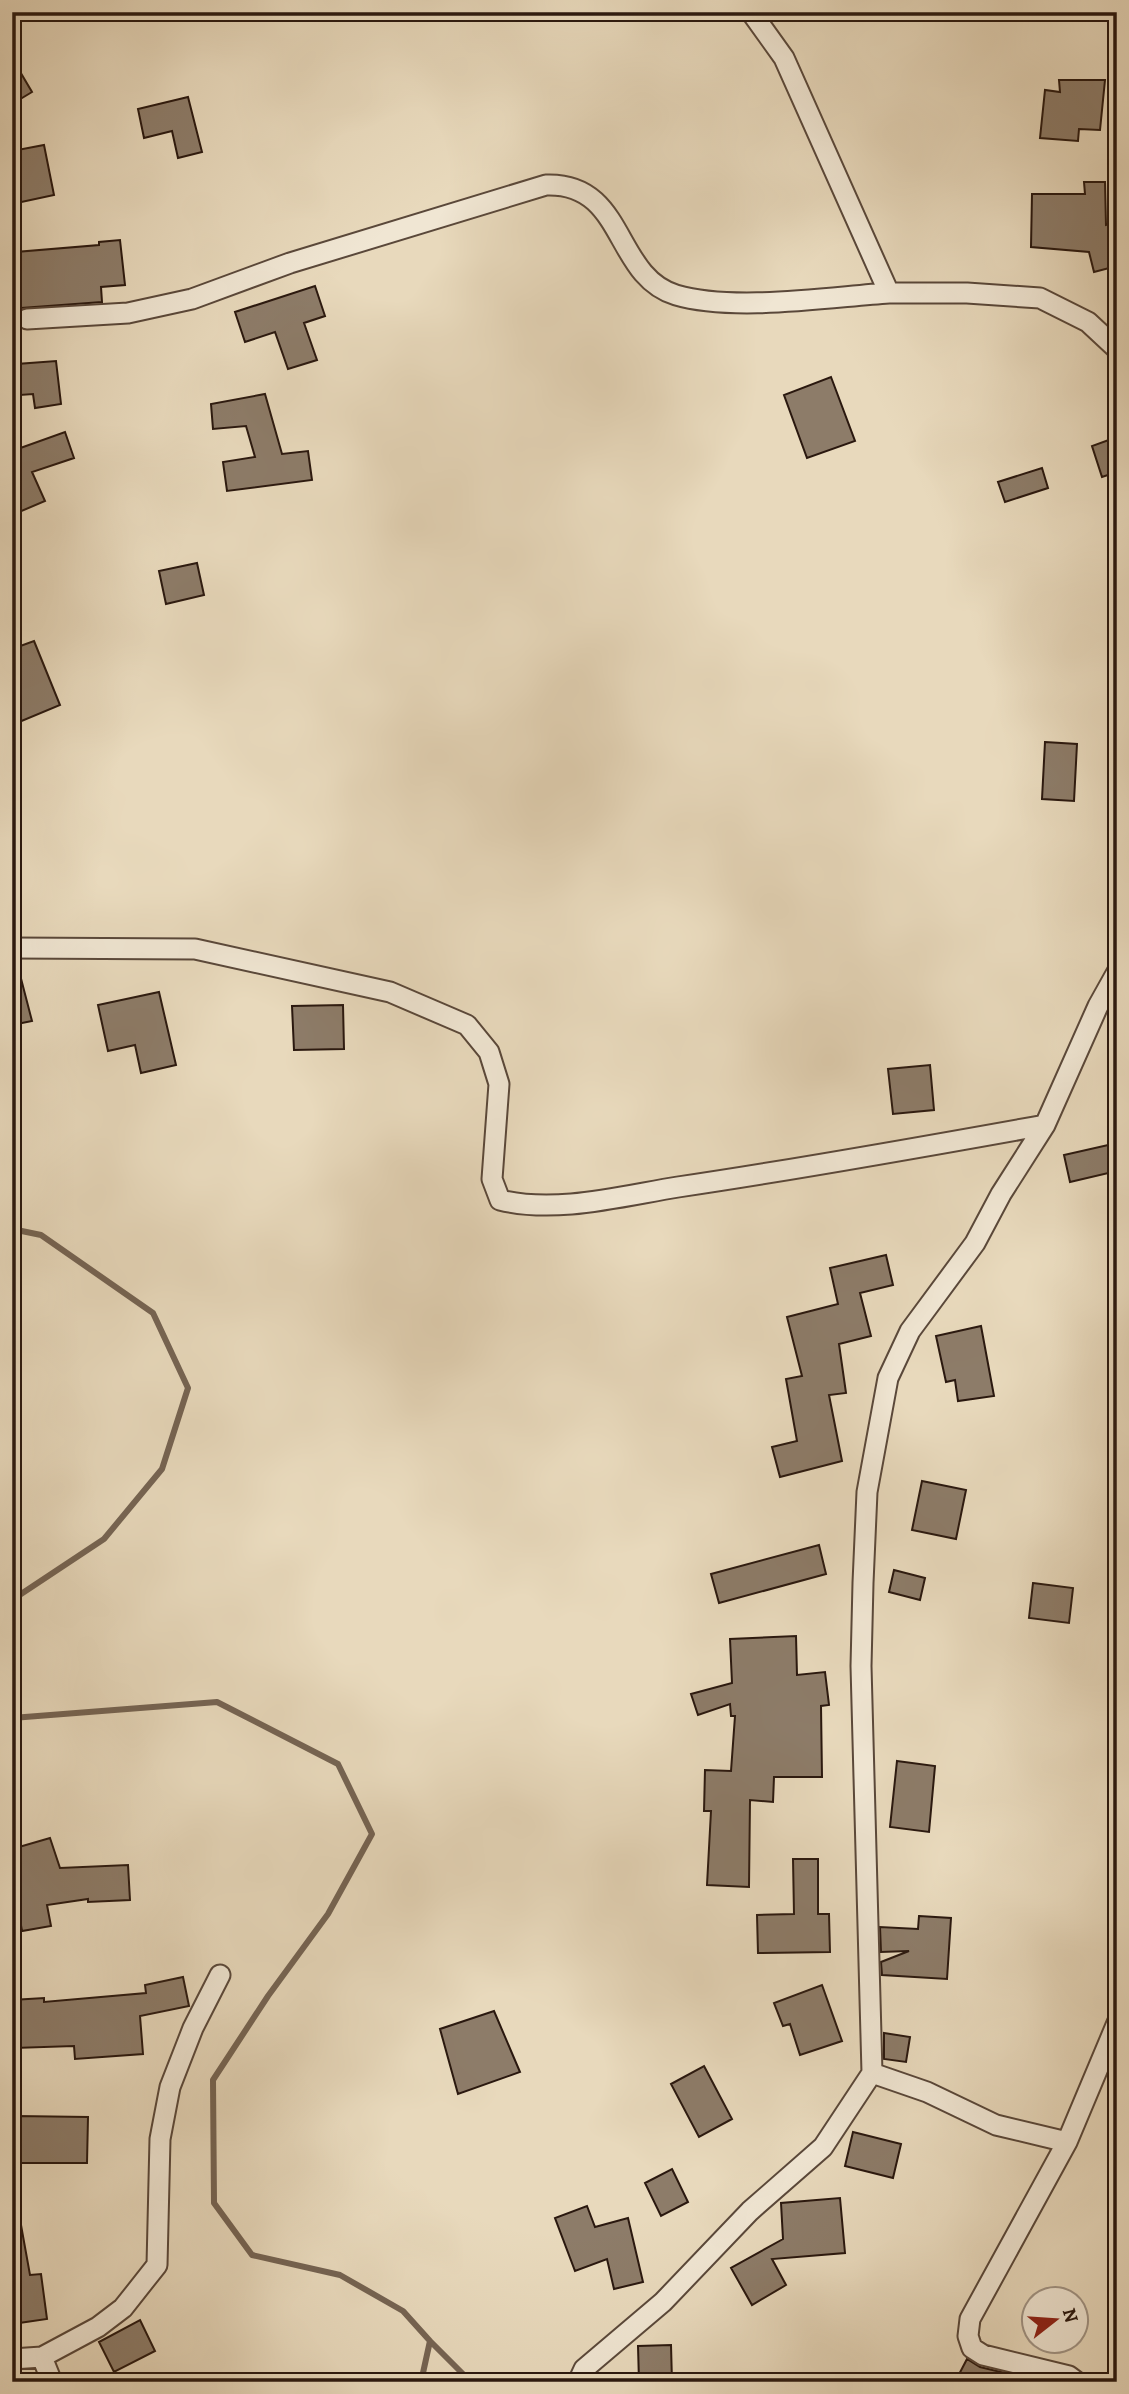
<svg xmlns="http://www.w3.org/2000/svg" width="1129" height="2394" viewBox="0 0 1129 2394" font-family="Alegreya,serif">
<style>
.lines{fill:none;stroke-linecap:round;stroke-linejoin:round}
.stream{stroke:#756453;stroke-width:6}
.building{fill:#8d7c69;stroke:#2a180f;stroke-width:2}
.minor-casing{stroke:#5a483a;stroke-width:23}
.minor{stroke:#f0e6d3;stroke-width:19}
</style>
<rect width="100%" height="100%" fill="#e8d9bc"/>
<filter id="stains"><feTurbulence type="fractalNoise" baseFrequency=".00286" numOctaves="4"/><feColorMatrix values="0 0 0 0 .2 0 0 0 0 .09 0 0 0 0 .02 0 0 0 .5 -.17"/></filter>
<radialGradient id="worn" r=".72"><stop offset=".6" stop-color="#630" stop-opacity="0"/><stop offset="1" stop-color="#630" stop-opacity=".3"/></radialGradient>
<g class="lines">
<path class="stream" d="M 12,1229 L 41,1235 L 153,1313 L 188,1388 L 162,1469 L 104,1539 L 12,1600
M 12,1718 L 217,1702 L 338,1764 L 372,1834 L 328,1914 L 268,1996 L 213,2080 L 214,2203 L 252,2255 L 340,2275 L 403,2311 L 430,2341 L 421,2382
M 430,2341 L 471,2382"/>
</g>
<path class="building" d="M 12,58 L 32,92 L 12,104 Z
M 1059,80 L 1105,80 L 1100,130 L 1079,129 L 1078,141 L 1040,138 L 1045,90 L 1060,92 Z
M 188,97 L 202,152 L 178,158 L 172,131 L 144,138 L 138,109 Z
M 44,145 L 54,195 L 12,204 L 12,151 Z
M 1084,182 L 1105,182 L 1106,225 L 1117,222 L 1117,266 L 1094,272 L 1089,252 L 1031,247 L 1032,194 L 1085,194 Z
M 120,240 L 125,285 L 101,287 L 102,302 L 21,308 L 16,252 L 99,245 L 99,242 Z
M 315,286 L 325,316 L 304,323 L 317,360 L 288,369 L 275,332 L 245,342 L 235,312 Z
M 56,361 L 61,404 L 35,408 L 33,394 L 20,395 L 17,364 Z
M 831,377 L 855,441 L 807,458 L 784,395 Z
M 265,394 L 282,454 L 308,451 L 312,480 L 227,491 L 223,462 L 255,457 L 246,426 L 213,429 L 211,404 Z
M 65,432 L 74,458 L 32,472 L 45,501 L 12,515 L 12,451 Z
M 1117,437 L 1117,472 L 1102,477 L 1092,446 Z
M 1042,468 L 1048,488 L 1005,502 L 998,482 Z
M 197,563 L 204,595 L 166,604 L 159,571 Z
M 34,641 L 60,705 L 12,725 L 12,649 Z
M 1045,742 L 1077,744 L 1074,801 L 1042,799 Z
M 12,967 L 18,967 L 32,1021 L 12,1025 Z
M 159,992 L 176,1065 L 141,1073 L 135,1045 L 108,1051 L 98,1005 Z
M 343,1005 L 344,1049 L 294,1050 L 292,1006 Z
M 930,1065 L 934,1110 L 893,1114 L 888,1069 Z
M 1117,1143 L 1117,1171 L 1070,1182 L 1064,1155 Z
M 886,1255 L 893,1285 L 860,1293 L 871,1336 L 839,1344 L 846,1393 L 829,1395 L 842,1461 L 780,1477 L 772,1447 L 797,1441 L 786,1379 L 802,1376 L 787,1317 L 838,1304 L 830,1268 Z
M 981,1326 L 994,1396 L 958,1401 L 955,1380 L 946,1382 L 936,1336 Z
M 922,1481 L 966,1490 L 956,1539 L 912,1530 Z
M 819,1545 L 826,1574 L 719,1603 L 711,1574 Z
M 894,1570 L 925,1578 L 920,1600 L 889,1592 Z
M 1033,1583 L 1073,1588 L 1069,1623 L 1029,1618 Z
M 796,1636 L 797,1675 L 825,1672 L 829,1705 L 821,1706 L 822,1777 L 774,1777 L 773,1802 L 750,1800 L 749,1887 L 707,1885 L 711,1811 L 704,1811 L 705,1770 L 731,1771 L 735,1716 L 731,1716 L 730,1704 L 698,1715 L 691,1694 L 732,1683 L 730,1639 Z
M 897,1761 L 935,1766 L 929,1832 L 890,1827 Z
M 50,1838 L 60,1868 L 128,1865 L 130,1900 L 88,1902 L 88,1899 L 47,1905 L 51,1926 L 22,1931 L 12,1876 L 12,1849 Z
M 793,1859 L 818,1859 L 818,1914 L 829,1914 L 830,1952 L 758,1953 L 757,1915 L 794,1914 Z
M 919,1916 L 951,1918 L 947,1979 L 882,1975 L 881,1962 L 909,1951 L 881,1952 L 880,1927 L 918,1929 Z
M 183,1977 L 189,2006 L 140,2016 L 143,2054 L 75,2059 L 74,2046 L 14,2048 L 12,2000 L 44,1998 L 44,2002 L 146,1993 L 145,1985 Z
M 822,1985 L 842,2041 L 800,2055 L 790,2024 L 783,2026 L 774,2003 Z
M 494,2011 L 520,2072 L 458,2094 L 440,2029 Z
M 884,2033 L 910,2037 L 906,2062 L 884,2059 Z
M 704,2066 L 732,2119 L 699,2137 L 671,2084 Z
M 16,2116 L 88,2117 L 87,2163 L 16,2163 Z
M 853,2132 L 901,2144 L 893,2178 L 845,2166 Z
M 672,2169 L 688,2202 L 661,2216 L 645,2183 Z
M 840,2198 L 845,2253 L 772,2259 L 786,2285 L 752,2305 L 731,2268 L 783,2239 L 781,2203 Z
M 587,2206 L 595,2227 L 628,2218 L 643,2282 L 614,2289 L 607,2259 L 575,2271 L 555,2218 Z
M 12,2225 L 21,2225 L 30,2275 L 41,2274 L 47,2319 L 12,2324 Z
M 140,2320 L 155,2351 L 114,2372 L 99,2342 Z
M 671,2345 L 672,2382 L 639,2382 L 638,2346 Z
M 967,2359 L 980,2367 L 1005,2373 L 1021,2382 L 955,2382 Z"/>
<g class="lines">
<defs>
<path id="minor" d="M 751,12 L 784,58 L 889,293 L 967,293 L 1040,298 L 1088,322 L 1117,349
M 27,319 L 128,313 L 192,299 L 290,263 L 546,185 C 626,182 613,276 676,295 C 734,312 829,297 889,293
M 12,948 L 195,949 L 390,992 L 467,1025 L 489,1052 L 499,1084 L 492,1179 L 500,1200 C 556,1214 622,1196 678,1187 C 801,1169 923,1147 1045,1125
M 872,2073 L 927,2092 L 996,2125 L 1067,2142 L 970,2319 L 968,2336 L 972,2348 L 983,2355 L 1069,2376 L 1077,2382
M 1067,2142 L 1117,2023
M 42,2357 L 98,2327 L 123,2308 L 157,2265 L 160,2139 L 170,2087 L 193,2028 L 220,1975
M 12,2359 L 42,2357 L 52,2382
M 578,2382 L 584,2369 L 663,2302 L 750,2211 L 823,2147 L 872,2073 L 861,1666 L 863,1583 L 867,1492 L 888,1378 L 910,1331 L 975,1243 L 1001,1194 L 1045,1125 L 1098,1006 L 1117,972"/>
</defs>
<use href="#minor" class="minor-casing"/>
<use href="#minor" class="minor"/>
</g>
<rect width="1129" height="2394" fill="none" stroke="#e8d9bc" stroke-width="42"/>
<rect x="14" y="14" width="1101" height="2366" fill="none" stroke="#2a180f" stroke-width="3.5"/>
<rect x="21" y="21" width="1087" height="2352" fill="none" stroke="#2a180f" stroke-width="2"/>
<g transform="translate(1055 2320) rotate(73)"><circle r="33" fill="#f0e6d3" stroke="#a19485" stroke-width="2"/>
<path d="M0-5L12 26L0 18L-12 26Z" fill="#8f2418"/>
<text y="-10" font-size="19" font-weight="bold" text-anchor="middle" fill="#2a180f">N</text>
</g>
<rect width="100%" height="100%" filter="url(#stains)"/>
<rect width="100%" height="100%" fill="url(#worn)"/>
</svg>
